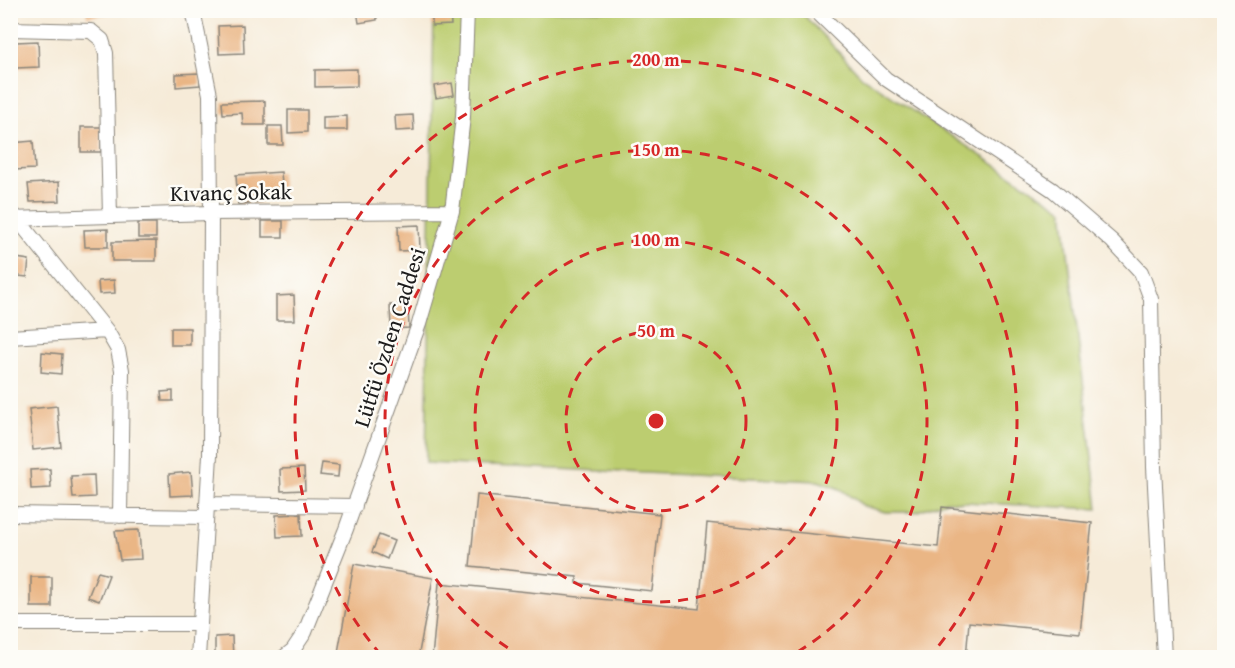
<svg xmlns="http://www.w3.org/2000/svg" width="1235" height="668" viewBox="0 0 1235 668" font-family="'Gentium Book Plus',serif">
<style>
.green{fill:#bccd70;stroke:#6c7446;stroke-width:1.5}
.building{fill:#eab685}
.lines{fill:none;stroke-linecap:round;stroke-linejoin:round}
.street-casing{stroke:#89847a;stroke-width:16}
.street{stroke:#fff;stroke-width:14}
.ring{fill:none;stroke:#d62828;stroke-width:3;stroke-dasharray:10 8}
.labels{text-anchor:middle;stroke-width:5;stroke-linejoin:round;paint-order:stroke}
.street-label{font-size:22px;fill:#1c1c1c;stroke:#fdfcf7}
.centre{fill:#d62828;stroke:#fdfcf7;stroke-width:3}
.ring-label{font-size:18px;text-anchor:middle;font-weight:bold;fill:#d62828;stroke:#fdfcf7;stroke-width:5;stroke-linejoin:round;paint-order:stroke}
</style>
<rect width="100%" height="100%" fill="#fdfcf7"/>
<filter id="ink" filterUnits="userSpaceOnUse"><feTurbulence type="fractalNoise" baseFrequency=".0167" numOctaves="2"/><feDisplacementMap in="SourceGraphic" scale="12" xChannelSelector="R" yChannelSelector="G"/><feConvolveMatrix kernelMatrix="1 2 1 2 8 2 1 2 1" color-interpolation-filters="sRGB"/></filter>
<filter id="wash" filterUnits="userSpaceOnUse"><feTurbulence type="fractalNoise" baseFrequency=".008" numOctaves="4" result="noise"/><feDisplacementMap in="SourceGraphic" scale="24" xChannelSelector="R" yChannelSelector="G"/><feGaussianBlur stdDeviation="1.35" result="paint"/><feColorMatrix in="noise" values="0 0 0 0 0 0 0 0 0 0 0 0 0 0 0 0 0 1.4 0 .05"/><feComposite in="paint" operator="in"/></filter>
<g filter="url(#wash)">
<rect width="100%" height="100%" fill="#f6ebd8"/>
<path class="green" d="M 434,11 L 800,11 L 861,76 L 1063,210 L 1098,509 L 946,501 L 915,512 L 885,512 L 864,506 L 840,489 L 818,481 L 426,463 Z"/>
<g id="blocks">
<path class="building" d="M 86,10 L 107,10 L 108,14 L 87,17 Z
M 357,10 L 376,10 L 377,20 L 359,23 Z
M 432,10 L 450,10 L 451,25 L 432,26 Z
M 243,25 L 244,53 L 219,54 L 218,26 Z
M 38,41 L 39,67 L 16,68 L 16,42 Z
M 357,69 L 357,86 L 315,87 L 315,70 Z
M 200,73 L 200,85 L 176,87 L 176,74 Z
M 452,83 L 454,95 L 436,98 L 434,86 Z
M 265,101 L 265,125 L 243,125 L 242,113 L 223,114 L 222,102 Z
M 288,110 L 307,110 L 307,132 L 288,133 Z
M 413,115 L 414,130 L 396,131 L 395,116 Z
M 347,116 L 347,130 L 323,130 L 323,117 Z
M 268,126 L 282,126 L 283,145 L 268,145 Z
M 81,127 L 101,127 L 101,152 L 81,152 Z
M 33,141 L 35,169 L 13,170 L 11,143 Z
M 281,172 L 283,196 L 262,198 L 262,202 L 238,204 L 236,175 Z
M 59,182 L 60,201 L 30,202 L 28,184 Z
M 262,221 L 283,221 L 283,237 L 262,237 Z
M 138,223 L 156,223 L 156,238 L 138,238 Z
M 419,225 L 420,250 L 399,251 L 398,226 Z
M 108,229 L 108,247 L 85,247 L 84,230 Z
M 156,241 L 156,261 L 112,261 L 112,242 Z
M 10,257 L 29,260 L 27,277 L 10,275 Z
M 114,280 L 115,293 L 99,294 L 98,281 Z
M 294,295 L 295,320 L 276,320 L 276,296 Z
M 390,305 L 408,305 L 409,328 L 391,329 Z
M 171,328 L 190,328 L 190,345 L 171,345 Z
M 42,352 L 62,354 L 61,374 L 41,372 Z
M 173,391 L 173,401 L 162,401 L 161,392 Z
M 57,406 L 61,447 L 33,450 L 29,409 Z
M 322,463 L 339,465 L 338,477 L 320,475 Z
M 304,468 L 305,490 L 281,491 L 280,469 Z
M 50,469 L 51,488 L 31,489 L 30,470 Z
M 191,472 L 193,495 L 170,496 L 169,474 Z
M 94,475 L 95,497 L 73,498 L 71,476 Z
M 477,495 L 660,514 L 652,591 L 577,583 L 577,577 L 470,566 Z
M 942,507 L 1092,523 L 1080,633 L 969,622 L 966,658 L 432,658 L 439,583 L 699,609 L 707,523 L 938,547 Z
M 301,514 L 302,536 L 277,537 L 276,515 Z
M 139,530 L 141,559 L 120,560 L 115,531 Z
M 379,535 L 394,541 L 387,559 L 372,552 Z
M 354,564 L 433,578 L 418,658 L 337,658 Z
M 98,572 L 109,575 L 99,601 L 88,597 Z
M 31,577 L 52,577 L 52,607 L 31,607 Z
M 232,636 L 233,658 L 215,658 L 215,637 Z"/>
</g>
</g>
<g filter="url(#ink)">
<use href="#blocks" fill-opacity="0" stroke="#89847a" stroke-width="1.5"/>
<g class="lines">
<defs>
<path id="street" d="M 193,10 L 210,95 L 211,213 L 210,455 L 198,658
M 815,10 L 886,79 L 1053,190 L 1112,241 L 1141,272 L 1151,299 L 1154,467 L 1164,658
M 10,29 L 91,31 L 102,40 L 106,53 L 110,216
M 14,215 L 107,331 L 118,350 L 122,370 L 120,516
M 10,219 L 211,213 L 452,211
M 10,337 L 107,331
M 207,504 L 355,506
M 10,514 L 206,517
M 10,624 L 200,624
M 283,658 L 293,650 L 305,632 L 346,529 L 419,324 L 452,211 L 463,117 L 467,10"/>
</defs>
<use href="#street" class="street-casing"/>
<use href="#street" class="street"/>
</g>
</g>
<g class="ring">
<circle cx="656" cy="421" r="90"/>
<circle cx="656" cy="421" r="181"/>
<path d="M523 657A271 271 0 1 1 789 657"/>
<path d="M381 655A361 361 0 1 1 931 655"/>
</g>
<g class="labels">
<g class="street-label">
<text transform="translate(231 192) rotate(-1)" y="8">Kıvanç Sokak</text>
<text transform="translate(389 337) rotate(-72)" y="8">Lütfü Özden Caddesi</text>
</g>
</g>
<circle cx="656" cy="421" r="9" class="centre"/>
<g class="ring-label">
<text x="656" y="66">200 m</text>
<text x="656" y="156">150 m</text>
<text x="656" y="246">100 m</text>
<text x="656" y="337">50 m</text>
</g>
<rect width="1235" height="668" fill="none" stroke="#fdfcf7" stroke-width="36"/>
</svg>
